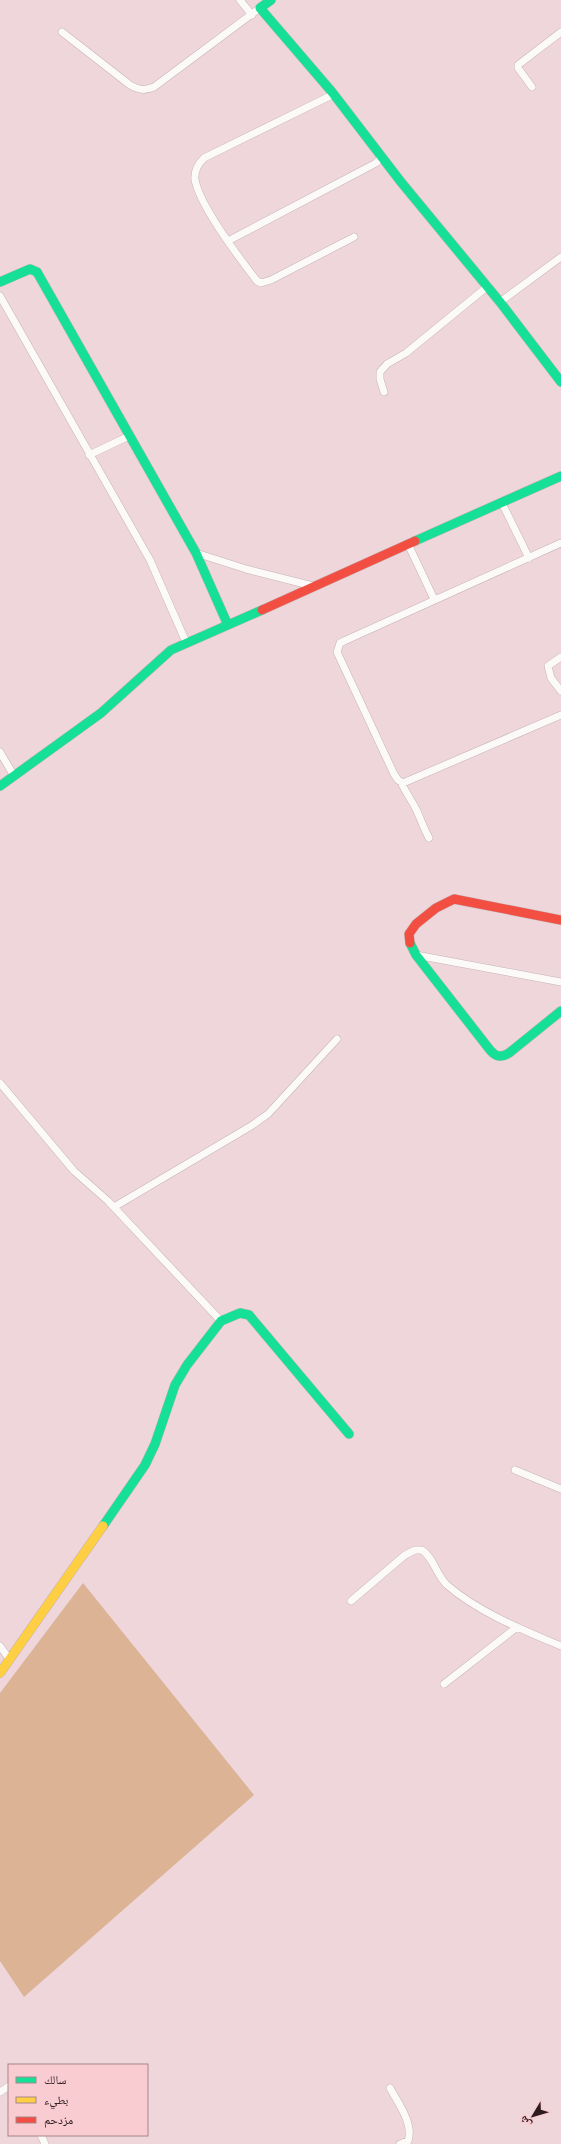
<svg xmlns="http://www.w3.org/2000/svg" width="561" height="2144" viewBox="0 0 561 2144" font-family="'Varela Round','Noto Naskh Arabic',sans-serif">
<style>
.forest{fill:#dcb495}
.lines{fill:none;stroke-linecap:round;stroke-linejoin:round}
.street-casing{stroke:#c6b3b6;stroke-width:8}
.fast-casing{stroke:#c6b3b6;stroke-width:10}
.slow-casing{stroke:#c6b3b6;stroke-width:10}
.jam-casing{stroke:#c6b3b6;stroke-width:10}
.street{stroke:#fcf9f9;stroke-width:7}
.fast{stroke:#16e098;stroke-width:9}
.slow{stroke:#ffcf43;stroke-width:9}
.jam{stroke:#f24e42;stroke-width:9}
</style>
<rect width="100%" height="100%" fill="#eed6da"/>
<path class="forest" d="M 83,1583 L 254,1795 L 24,1997 L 0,1961 L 0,1693 Z"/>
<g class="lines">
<defs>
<path id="street" d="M 240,0 L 252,15
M 62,32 L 130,85 C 139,90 145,91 154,87 L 260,8
M 532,87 L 518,68 L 518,65 L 561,32
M 334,94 L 204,158 C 198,164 194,172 195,180 C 200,206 240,259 257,281 L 261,283 L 271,280 L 354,237
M 228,241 L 376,163 L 382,157
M 0,296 L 150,560 L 186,642
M 500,302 L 561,257
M 384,392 L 380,379 L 380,372 L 387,364 L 406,353 L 488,286
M 89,455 L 129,436
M 502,503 L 529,558
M 561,543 L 344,641 L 340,643 L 337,652 L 394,774 L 398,780 L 403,783 L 561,715
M 408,544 L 434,599
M 196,553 L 246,569 L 313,586
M 561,657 L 548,666 L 551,678 L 561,691
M 0,752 L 14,776
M 401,782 C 406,793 412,801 417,811 C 421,820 424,829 429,838
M 416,955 L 561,982
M 0,1083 L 74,1171 L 108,1201 L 221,1321
M 114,1207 L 251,1126 L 268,1114 L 337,1039
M 515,1470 L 561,1489
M 351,1601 L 405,1555 L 415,1550 L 422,1550 C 434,1558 436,1575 447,1585 C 478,1612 523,1630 561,1646
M 0,1646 L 10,1660
M 444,1684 L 517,1627
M 390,2088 C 398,2103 414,2124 408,2141 L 400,2144
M 0,2092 L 9,2086
M 41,2135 L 45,2144"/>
<path id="fast" d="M 271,0 L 260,8 L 332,92 L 401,182 L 500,302 L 561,382
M 0,282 L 30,269 L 37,272 L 196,553 L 227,623
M 415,541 L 561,476
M 0,786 L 101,713 L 171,650 L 262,610
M 410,943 L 416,955 L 490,1050 C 496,1057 501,1058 509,1053 L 561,1011
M 103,1526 L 145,1465 L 155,1444 L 175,1385 L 187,1365 L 221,1321 L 240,1313 L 249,1315 L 349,1434"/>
<path id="slow" d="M 0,1673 L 103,1526"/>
<path id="jam" d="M 262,610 L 415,541
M 410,943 L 409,934 L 416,924 L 436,908 L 454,899 L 561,920"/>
</defs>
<use href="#street" class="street-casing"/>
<use href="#fast" class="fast-casing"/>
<use href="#slow" class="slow-casing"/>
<use href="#jam" class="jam-casing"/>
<use href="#street" class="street"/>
<use href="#fast" class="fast"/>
<use href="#slow" class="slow"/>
<use href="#jam" class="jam"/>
</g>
<rect x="8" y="2064" width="140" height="72" fill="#f9ccd2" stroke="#a7868a"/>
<rect x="16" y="2077" width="20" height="6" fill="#16e098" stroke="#a7868a"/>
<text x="44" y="2084" font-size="12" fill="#2d1c1f">سالك</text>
<rect x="16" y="2097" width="20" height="6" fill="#ffcf43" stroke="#a7868a"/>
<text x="44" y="2104" font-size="12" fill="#2d1c1f">بطيء</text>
<rect x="16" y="2117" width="20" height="6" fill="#f24e42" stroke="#a7868a"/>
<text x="44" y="2124" font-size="12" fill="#2d1c1f">مزدحم</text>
<g transform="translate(533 2116) rotate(232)" stroke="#f9ccd2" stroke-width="3" paint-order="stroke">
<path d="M0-3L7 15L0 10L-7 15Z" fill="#2d1c1f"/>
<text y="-6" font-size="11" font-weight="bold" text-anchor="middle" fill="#2d1c1f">ش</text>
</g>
</svg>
